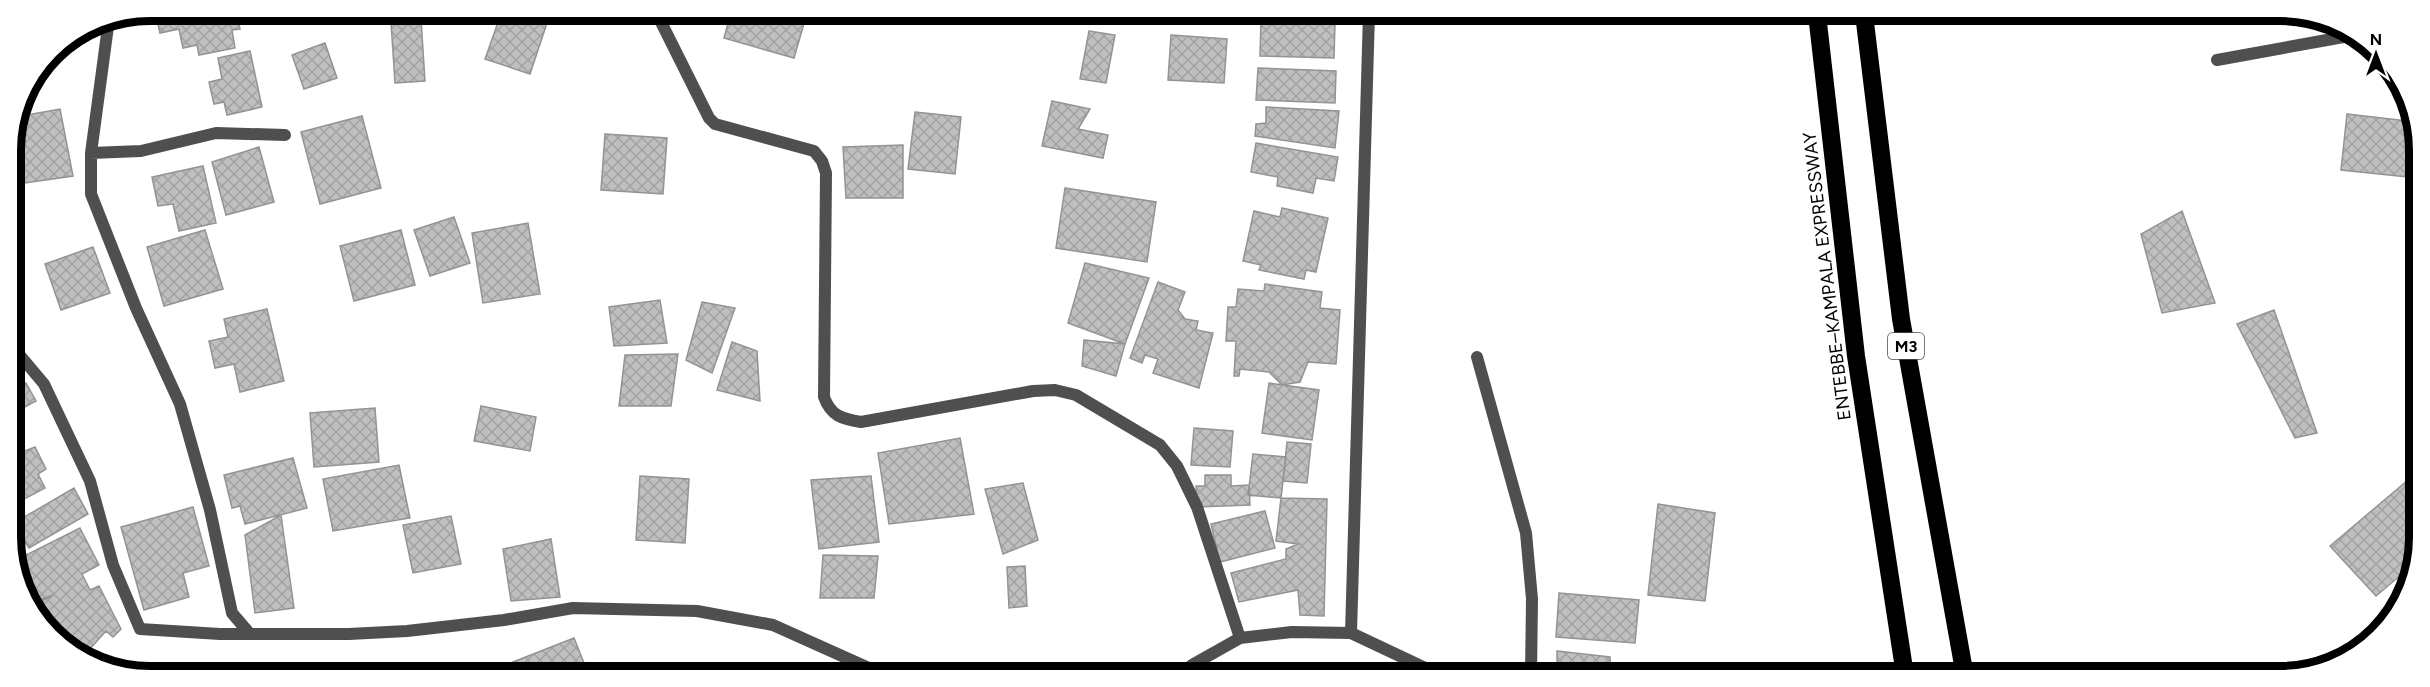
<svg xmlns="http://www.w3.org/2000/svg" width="2430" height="687" viewBox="0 0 2430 687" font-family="Figtree,sans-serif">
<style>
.building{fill:url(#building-cross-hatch);stroke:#939393;stroke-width:1.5}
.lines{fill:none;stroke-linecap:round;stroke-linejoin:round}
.minor{stroke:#4f4f4f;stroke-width:12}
.motorway{stroke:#000;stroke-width:18}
.labels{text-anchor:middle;stroke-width:6;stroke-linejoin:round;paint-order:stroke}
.shield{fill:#fff;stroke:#4c4c4c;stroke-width:1.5}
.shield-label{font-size:16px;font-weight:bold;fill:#000}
.street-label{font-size:18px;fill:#000;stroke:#fff}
.rim{fill:none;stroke:#000;stroke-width:8}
</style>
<defs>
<pattern id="building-cross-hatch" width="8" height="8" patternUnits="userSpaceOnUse" patternTransform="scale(1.5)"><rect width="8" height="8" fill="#bfbfbf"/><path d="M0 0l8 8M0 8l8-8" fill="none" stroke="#a2a2a2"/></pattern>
</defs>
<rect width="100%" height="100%" fill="#fff"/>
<path class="building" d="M 155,11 L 236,11 L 240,29 L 232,30 L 235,48 L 199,55 L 197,45 L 183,48 L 179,29 L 160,33 Z
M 502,11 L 551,11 L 530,74 L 485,59 Z
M 731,12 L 807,13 L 794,58 L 724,38 Z
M 421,19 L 425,81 L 395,83 L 391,22 Z
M 1261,21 L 1335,23 L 1334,58 L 1260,56 Z
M 1089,31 L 1115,35 L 1106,83 L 1080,79 Z
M 1171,35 L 1227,39 L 1224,83 L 1168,80 Z
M 325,43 L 337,78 L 304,89 L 292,55 Z
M 250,51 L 262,107 L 227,115 L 224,102 L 214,104 L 209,82 L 222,79 L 218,58 Z
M 1258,68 L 1336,71 L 1335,103 L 1256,100 Z
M 1052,101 L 1090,109 L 1078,129 L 1108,135 L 1103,158 L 1042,146 Z
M 1266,107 L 1339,111 L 1335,148 L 1255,136 L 1256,124 L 1266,123 Z
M 60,109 L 73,176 L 11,185 L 11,141 L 16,117 Z
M 915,112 L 961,117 L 955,174 L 908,169 Z
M 2347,114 L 2416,122 L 2417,178 L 2341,170 Z
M 362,116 L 381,188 L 320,204 L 301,132 Z
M 605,134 L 667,138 L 663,194 L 601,190 Z
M 1256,143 L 1338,157 L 1334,181 L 1316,178 L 1313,193 L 1277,186 L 1278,177 L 1251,172 Z
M 903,145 L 903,198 L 846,198 L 843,147 Z
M 259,147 L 274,202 L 226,215 L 212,162 Z
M 203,166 L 216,223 L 179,231 L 173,204 L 158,206 L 152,177 Z
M 1065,188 L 1156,202 L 1147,262 L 1056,248 Z
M 1282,208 L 1328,218 L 1316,272 L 1306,270 L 1304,279 L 1259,270 L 1261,265 L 1243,261 L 1254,211 L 1280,217 Z
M 2182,211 L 2215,303 L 2162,313 L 2141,234 Z
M 454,217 L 470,263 L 430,276 L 414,230 Z
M 528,223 L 540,294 L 483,303 L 472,233 Z
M 205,230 L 223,289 L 164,306 L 147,247 Z
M 401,230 L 415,285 L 354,301 L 340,246 Z
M 93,247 L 110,293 L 61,310 L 45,264 Z
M 1085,263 L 1149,278 L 1125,344 L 1068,323 Z
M 1158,282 L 1185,292 L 1178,310 L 1185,319 L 1198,321 L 1196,330 L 1213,333 L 1199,388 L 1153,373 L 1158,359 L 1145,355 L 1142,363 L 1130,358 Z
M 1265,284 L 1322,292 L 1320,308 L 1340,310 L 1336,364 L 1308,362 L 1300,382 L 1282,385 L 1269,372 L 1240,369 L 1239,376 L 1234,376 L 1236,341 L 1226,341 L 1228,307 L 1236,307 L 1238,289 L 1264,291 Z
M 660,300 L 667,343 L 614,346 L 609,307 Z
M 702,302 L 735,308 L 712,373 L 686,360 Z
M 267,309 L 284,381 L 240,392 L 234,364 L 215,368 L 209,341 L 228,337 L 224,319 Z
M 2274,310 L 2317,433 L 2295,438 L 2237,324 Z
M 1084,340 L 1125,344 L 1116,376 L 1082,366 Z
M 732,342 L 757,351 L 760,401 L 717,390 Z
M 678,354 L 671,406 L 619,406 L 625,355 Z
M 26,383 L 36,401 L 12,414 L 12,390 Z
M 1269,383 L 1319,390 L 1312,440 L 1262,433 Z
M 481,406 L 536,417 L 530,451 L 474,441 Z
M 375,408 L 379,462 L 314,467 L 310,413 Z
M 1194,428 L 1233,431 L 1230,467 L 1191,465 Z
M 16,432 L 25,451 L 35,447 L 46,469 L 38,474 L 45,488 L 13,505 L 12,434 Z
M 960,438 L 974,514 L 889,524 L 878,453 Z
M 1287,442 L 1311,444 L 1307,483 L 1283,481 Z
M 1253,454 L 1286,457 L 1281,498 L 1248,495 Z
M 293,458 L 307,508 L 245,524 L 240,506 L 232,508 L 224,475 Z
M 399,465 L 410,518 L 333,531 L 323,479 Z
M 1205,475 L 1231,475 L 1231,486 L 1249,485 L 1250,505 L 1197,507 L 1196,486 L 1205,486 Z
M 640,476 L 689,479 L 685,543 L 636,540 Z
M 871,476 L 879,542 L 819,549 L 811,480 Z
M 2408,480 L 2415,489 L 2415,563 L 2376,596 L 2330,546 Z
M 1023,483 L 1038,540 L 1003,554 L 985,489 Z
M 74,488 L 88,514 L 29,548 L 14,523 Z
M 1281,498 L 1327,499 L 1324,616 L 1300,615 L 1298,590 L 1239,602 L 1231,573 L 1286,559 L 1286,549 L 1298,544 L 1276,541 Z
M 1658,504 L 1715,513 L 1705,601 L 1648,595 Z
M 193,507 L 209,566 L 183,573 L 189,597 L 144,610 L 121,527 Z
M 1265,511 L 1275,548 L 1220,562 L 1211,524 Z
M 281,515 L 294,608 L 255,613 L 245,535 Z
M 451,516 L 461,564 L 413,573 L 403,525 Z
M 80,528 L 99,565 L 82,574 L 90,590 L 99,586 L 121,629 L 113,637 L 106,631 L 88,651 L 90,657 L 48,631 L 40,614 L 46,611 L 41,601 L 53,595 L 37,601 L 16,560 Z
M 551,539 L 560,597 L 511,601 L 503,549 Z
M 823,555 L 878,556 L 874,598 L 820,598 Z
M 1025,566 L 1027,606 L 1009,608 L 1007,567 Z
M 1559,593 L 1639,600 L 1635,643 L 1556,637 Z
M 574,638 L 588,673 L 518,673 L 513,662 Z
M 1557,651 L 1610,657 L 1611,675 L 1557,675 Z"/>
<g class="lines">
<path class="minor" d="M 656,12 L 709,118 L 715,124 L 814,151 L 822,161 L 826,173 L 824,397 C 831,416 842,419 861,422 L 1033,391 L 1055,390 L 1076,395 L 1160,445 L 1177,466 L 1197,507 L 1240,638
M 109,19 L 91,153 L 91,194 L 136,308 L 180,404 L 210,510 L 232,613 L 250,634
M 2217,60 L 2349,36
M 91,153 L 141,151 L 216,133 L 285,135
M 12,346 L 44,384 L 90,481 L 113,565 L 140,629 L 220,634 L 349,634 L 407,631 L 504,620 L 573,608 L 697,611 L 773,625 L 880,673
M 1477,357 L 1526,533 L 1532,599 L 1531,675
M 2411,422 L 2416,425
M 1351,633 L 1369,13
M 1180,674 L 1192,665 L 1240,638 L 1292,632 L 1351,633 L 1440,675"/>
<path class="motorway" d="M 1817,14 L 1856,356 L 1905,675
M 1864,14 L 1901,319 L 1965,676"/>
</g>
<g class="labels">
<rect class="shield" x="1888" y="333" width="36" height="26" rx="4.5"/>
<g class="shield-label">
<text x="1906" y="352">M3</text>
</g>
<g class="street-label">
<text transform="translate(1827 276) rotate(-97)" y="6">ENTEBBE–KAMPALA EXPRESSWAY</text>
</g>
</g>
<path d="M0 0H2430V687H0ZM150 21H2280A129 129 0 0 1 2409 150V537A129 129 0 0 1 2280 666H150A129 129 0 0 1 21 537V150A129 129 0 0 1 150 21Z" fill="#fff" fill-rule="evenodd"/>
<path class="rim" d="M150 21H2280A129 129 0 0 1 2409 150V537A129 129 0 0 1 2280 666H150A129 129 0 0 1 21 537V150A129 129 0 0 1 150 21Z"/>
<g transform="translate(2376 54)" stroke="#ffffff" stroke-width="4.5" paint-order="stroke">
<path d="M0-4.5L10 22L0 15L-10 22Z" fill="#000000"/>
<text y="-9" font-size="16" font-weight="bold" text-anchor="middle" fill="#000000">N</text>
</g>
</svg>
